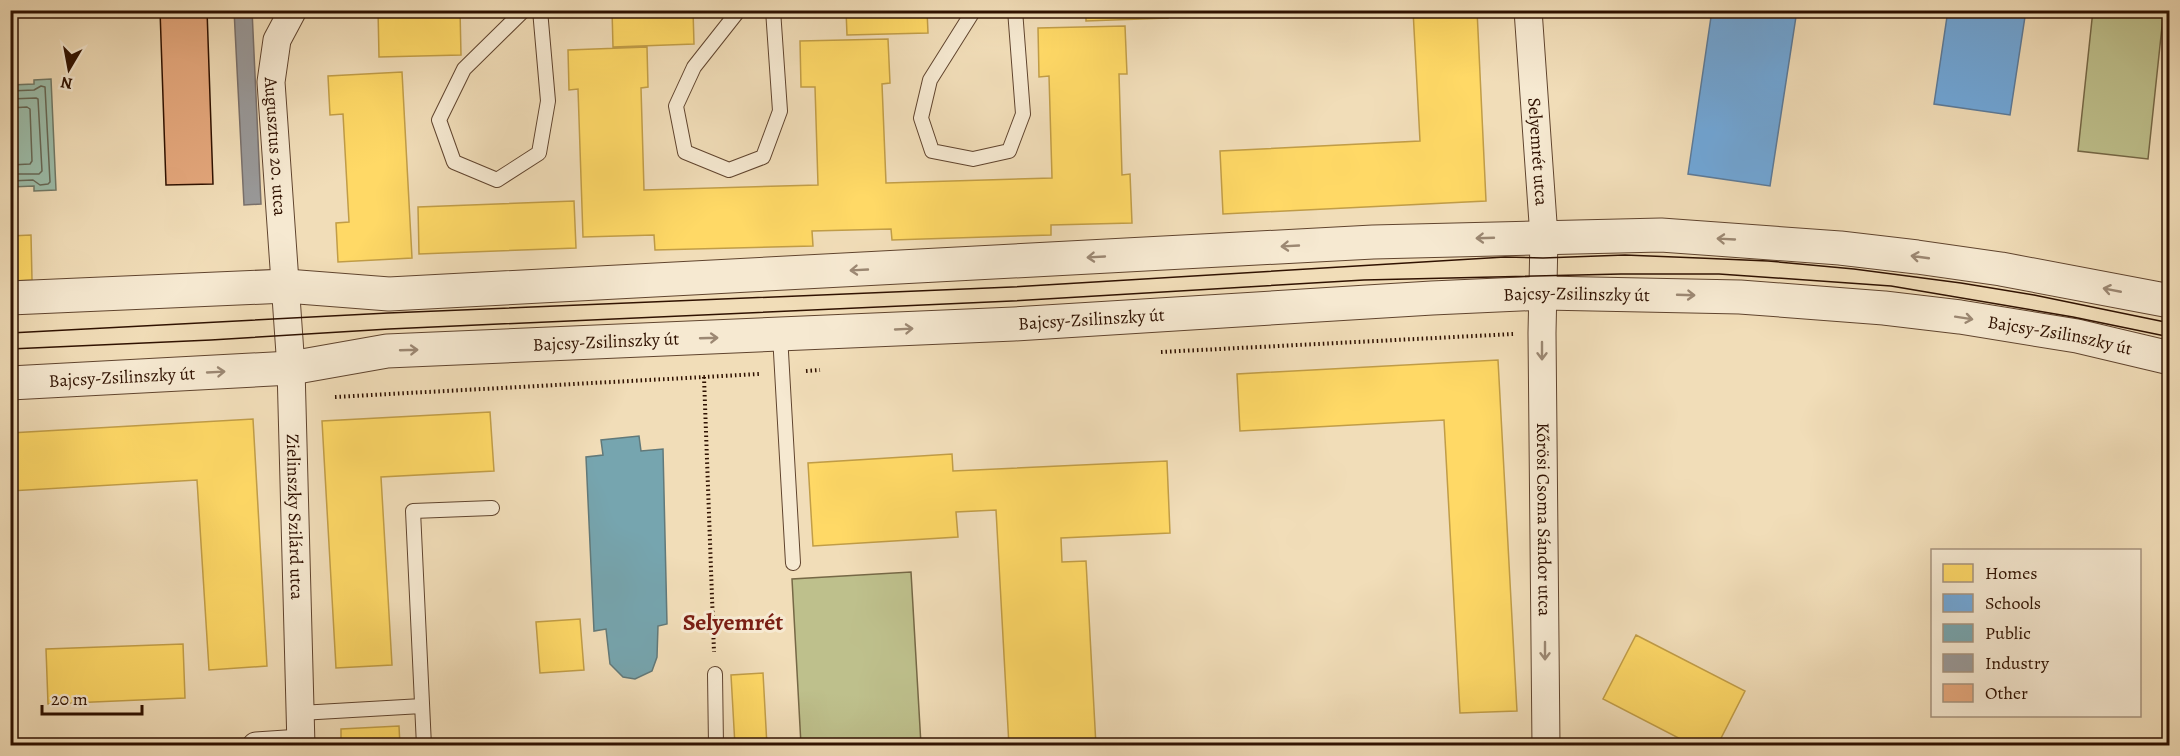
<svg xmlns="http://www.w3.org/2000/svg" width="2180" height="756" viewBox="0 0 2180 756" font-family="Alegreya,serif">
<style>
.green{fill:#bec08c;stroke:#766846;stroke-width:1.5}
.water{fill:#9cbdaa;stroke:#707866;stroke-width:1.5}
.homes{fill:#ffd966;stroke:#c19d47;stroke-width:1.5}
.schools{fill:#6fa8dc;stroke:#5c7b9a;stroke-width:1.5}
.public{fill:#76a5af;stroke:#61797a;stroke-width:1.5}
.industry{fill:#999;stroke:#79706b;stroke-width:1.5}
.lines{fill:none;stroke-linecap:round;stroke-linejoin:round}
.shore{stroke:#666755;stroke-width:1.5}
.building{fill:#e5a87d;stroke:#2f1100;stroke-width:1.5}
.service-casing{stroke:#60442e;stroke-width:16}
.minor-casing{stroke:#60442e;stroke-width:29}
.tertiary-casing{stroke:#60442e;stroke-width:35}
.path{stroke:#2f1100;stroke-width:4;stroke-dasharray:1.5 3;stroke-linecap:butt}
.service{stroke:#f6e9d1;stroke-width:14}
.minor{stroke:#f6e9d1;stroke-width:27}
.tertiary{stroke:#f6e9d1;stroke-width:33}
.tram{stroke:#2f1100;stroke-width:1.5}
.oneway{stroke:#9c8873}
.labels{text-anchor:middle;stroke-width:6;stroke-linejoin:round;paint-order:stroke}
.street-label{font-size:18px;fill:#2f1100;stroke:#f6e9d1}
.district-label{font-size:24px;font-weight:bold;fill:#7a1f14;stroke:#f6e9d1}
</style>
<rect width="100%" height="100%" fill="#f1ddb8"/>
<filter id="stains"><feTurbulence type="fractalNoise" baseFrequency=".00333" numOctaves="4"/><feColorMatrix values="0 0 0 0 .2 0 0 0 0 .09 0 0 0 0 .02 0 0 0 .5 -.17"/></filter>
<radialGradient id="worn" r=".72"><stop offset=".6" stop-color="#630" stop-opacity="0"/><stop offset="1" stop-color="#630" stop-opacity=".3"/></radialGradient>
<path class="green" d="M 2093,10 L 2163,17 L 2148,159 L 2078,151 Z
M 911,572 L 921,745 L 801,745 L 792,579 Z"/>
<path class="water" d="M 51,79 L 56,190 L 34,191 L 34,186 L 11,187 L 11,85 L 34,84 L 34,80 Z"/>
<path class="homes" d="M 378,10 L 460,10 L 461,55 L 379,57 Z
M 612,10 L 693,10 L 694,44 L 613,47 Z
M 846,10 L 927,10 L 928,33 L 847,35 Z
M 1086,10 L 1168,10 L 1168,18 L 1086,21 Z
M 1413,10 L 1477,10 L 1486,201 L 1223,214 L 1220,151 L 1420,141 Z
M 1125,26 L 1127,74 L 1119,74 L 1122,175 L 1130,174 L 1132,223 L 1051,225 L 1051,235 L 892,240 L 891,229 L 812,231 L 813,246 L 655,250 L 654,235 L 583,237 L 578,89 L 569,90 L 568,50 L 647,47 L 648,87 L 641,88 L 644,190 L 818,185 L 815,87 L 801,87 L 800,41 L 888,39 L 890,83 L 882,84 L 886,183 L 1052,178 L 1049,76 L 1039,77 L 1038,28 Z
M 402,72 L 412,258 L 338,262 L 336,223 L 349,222 L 343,114 L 330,115 L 328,76 Z
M 574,201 L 576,248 L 419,254 L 418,207 Z
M 31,235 L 32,280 L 10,281 L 10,236 Z
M 1498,360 L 1517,711 L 1460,713 L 1444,420 L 1240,431 L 1237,374 Z
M 490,412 L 494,471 L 381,477 L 392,665 L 336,668 L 322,421 Z
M 253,419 L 267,666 L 209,670 L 197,480 L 10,491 L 10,433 Z
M 952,454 L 953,471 L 1167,461 L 1170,533 L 1061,538 L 1062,562 L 1086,561 L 1096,746 L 1009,746 L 996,510 L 956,512 L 958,537 L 813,546 L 808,463 Z
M 580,619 L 584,670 L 540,673 L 536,622 Z
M 1636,635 L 1745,691 L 1717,746 L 1694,746 L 1603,699 Z
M 183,644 L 185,698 L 48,704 L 46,649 Z
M 763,673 L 767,746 L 735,746 L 731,675 Z
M 399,726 L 400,746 L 341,746 L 341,729 Z"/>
<path class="schools" d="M 1712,10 L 1797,10 L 1770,186 L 1688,174 Z
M 1948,10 L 2026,10 L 2010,115 L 1934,104 Z"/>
<path class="public" d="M 639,436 L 641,451 L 663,449 L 667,624 L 658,626 L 657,657 L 652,671 L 635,679 L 623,677 L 610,664 L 606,629 L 594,631 L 586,457 L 603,455 L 601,440 Z"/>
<path class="industry" d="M 234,10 L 252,10 L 261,204 L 244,205 Z"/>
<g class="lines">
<path class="shore" d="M 10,91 L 34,90 L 41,86 L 45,87 L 50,182 L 48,184 L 40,185 L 33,180 L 10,181
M 10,99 L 36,98 L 38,99 L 42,171 L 39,174 L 10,174
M 10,108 L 27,107 L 30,109 L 32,161 L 30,164 L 10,165"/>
</g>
<path class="building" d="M 160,10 L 207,10 L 213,184 L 166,185 Z"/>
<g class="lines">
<defs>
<path id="service" d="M 524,10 L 464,69 L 439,120 L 454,162 L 497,180 L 539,153 L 548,101 L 540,10
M 739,10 L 694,67 L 676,106 L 685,152 L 729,170 L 763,157 L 780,111 L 773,10
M 974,10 L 930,80 L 921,118 L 932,151 L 973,159 L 1009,151 L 1023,114 L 1015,10
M 780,335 L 793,563
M 715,674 L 716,746
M 300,713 L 422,706
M 424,746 L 413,511 L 492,508"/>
<g id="minor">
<path id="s1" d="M 293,10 L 277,40 L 271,82 L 291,368 L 301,746"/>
<path id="s2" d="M 1528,10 L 1544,237 L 1542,333 L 1546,746"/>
<path d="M 256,746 L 301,743"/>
</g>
<g id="tertiary">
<path d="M 10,298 L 286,286 L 389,294 L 1373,242 L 1661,235 L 1840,248 L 1917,257 L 2001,269 L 2170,301"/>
<path id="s3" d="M 10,383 L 291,368 L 387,351 L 1014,324 L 1432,298 L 1544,293 L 1740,297 L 1884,308 L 1960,317 L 2077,336 L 2170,358"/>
</g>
</defs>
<use href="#service" class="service-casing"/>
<use href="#minor" class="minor-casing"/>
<use href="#tertiary" class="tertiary-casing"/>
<path class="path" d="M 1161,352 L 1513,334
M 806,371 L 820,370
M 704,377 L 714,652
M 335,397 L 759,374"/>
<use href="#service" class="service"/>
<use href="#minor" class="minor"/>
<use href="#tertiary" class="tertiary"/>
<path class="tram" d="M 10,333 L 388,313 L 1012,287 L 1505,257 L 1543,258 L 1625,255 L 1699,258 L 1768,261 L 1854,269 L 1961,283 L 2034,295 L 2170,323
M 10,349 L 211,340 L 389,329 L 1012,301 L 1364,280 L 1621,274 L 1719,274 L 1891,286 L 2073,317 L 2170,337"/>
</g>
<defs><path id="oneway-shaft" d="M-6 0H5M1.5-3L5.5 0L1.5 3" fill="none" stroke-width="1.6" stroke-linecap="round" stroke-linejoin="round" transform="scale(1.5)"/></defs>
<g class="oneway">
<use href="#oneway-shaft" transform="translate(1485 238) rotate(178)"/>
<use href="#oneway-shaft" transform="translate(1726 239) rotate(-177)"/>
<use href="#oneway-shaft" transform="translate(1290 246) rotate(177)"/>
<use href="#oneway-shaft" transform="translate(1096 257) rotate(177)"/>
<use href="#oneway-shaft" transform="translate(1920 257) rotate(-172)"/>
<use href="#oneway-shaft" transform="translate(859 270) rotate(177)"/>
<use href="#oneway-shaft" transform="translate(2112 290) rotate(-169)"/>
<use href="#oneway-shaft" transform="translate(1686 295) rotate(2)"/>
<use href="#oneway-shaft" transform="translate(1964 318) rotate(9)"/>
<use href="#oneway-shaft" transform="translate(904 329) rotate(-3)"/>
<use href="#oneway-shaft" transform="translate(709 338) rotate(-2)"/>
<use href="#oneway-shaft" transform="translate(409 350) rotate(-2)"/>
<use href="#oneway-shaft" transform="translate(1542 351) rotate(90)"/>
<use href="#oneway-shaft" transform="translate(216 372) rotate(-3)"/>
<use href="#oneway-shaft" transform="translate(1545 651) rotate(90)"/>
</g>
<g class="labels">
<g class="street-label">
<text dy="6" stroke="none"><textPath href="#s1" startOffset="141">Augusztus 20. utca</textPath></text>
<text dy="6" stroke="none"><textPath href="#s2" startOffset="142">Selyemrét utca</textPath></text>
<text dy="6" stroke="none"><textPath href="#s3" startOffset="1570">Bajcsy-Zsilinszky út</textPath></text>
<text dy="6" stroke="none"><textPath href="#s3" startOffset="1084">Bajcsy-Zsilinszky út</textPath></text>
<text dy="6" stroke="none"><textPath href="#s3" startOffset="2056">Bajcsy-Zsilinszky út</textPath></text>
<text dy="6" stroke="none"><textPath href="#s3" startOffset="598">Bajcsy-Zsilinszky út</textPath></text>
<text dy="6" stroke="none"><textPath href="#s3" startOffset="112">Bajcsy-Zsilinszky út</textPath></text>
<text dy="6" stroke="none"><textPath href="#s1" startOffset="512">Zielinszky Szilárd utca</textPath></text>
<text dy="6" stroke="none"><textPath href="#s2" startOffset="510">Kőrösi Csoma Sándor utca</textPath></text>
</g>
<g class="district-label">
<text x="733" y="630">Selyemrét</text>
</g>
</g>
<rect width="2180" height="756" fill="none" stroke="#f1ddb8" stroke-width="36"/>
<rect x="12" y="12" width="2156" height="732" fill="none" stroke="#2f1100" stroke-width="3"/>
<rect x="18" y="18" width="2144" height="720" fill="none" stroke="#2f1100" stroke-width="1.5"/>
<rect x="1931" y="549" width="210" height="168" fill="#f6e9d1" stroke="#a6937d" stroke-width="1.5"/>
<rect x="1943" y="564" width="30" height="18" fill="#ffd966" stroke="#a6937d" stroke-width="1.5"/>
<text x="1985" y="579" font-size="18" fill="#2f1100">Homes</text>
<rect x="1943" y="594" width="30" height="18" fill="#6fa8dc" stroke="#a6937d" stroke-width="1.5"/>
<text x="1985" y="609" font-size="18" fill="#2f1100">Schools</text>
<rect x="1943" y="624" width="30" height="18" fill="#76a5af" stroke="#a6937d" stroke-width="1.5"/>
<text x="1985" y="639" font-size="18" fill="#2f1100">Public</text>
<rect x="1943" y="654" width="30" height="18" fill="#999999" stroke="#a6937d" stroke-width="1.5"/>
<text x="1985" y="669" font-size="18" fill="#2f1100">Industry</text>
<rect x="1943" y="684" width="30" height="18" fill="#e5a87d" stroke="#a6937d" stroke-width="1.5"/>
<text x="1985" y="699" font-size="18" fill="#2f1100">Other</text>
<g transform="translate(69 69) rotate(190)" stroke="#f6e9d1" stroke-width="4.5" paint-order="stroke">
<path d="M0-4.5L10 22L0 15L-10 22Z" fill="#2f1100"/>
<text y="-9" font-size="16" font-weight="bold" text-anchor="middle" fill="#2f1100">N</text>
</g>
<path d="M42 705v9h100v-9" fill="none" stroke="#2f1100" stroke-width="3"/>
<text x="51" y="705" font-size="18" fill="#2f1100" stroke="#f6e9d1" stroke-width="4.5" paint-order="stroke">20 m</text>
<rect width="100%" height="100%" filter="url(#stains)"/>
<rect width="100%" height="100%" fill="url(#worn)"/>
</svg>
